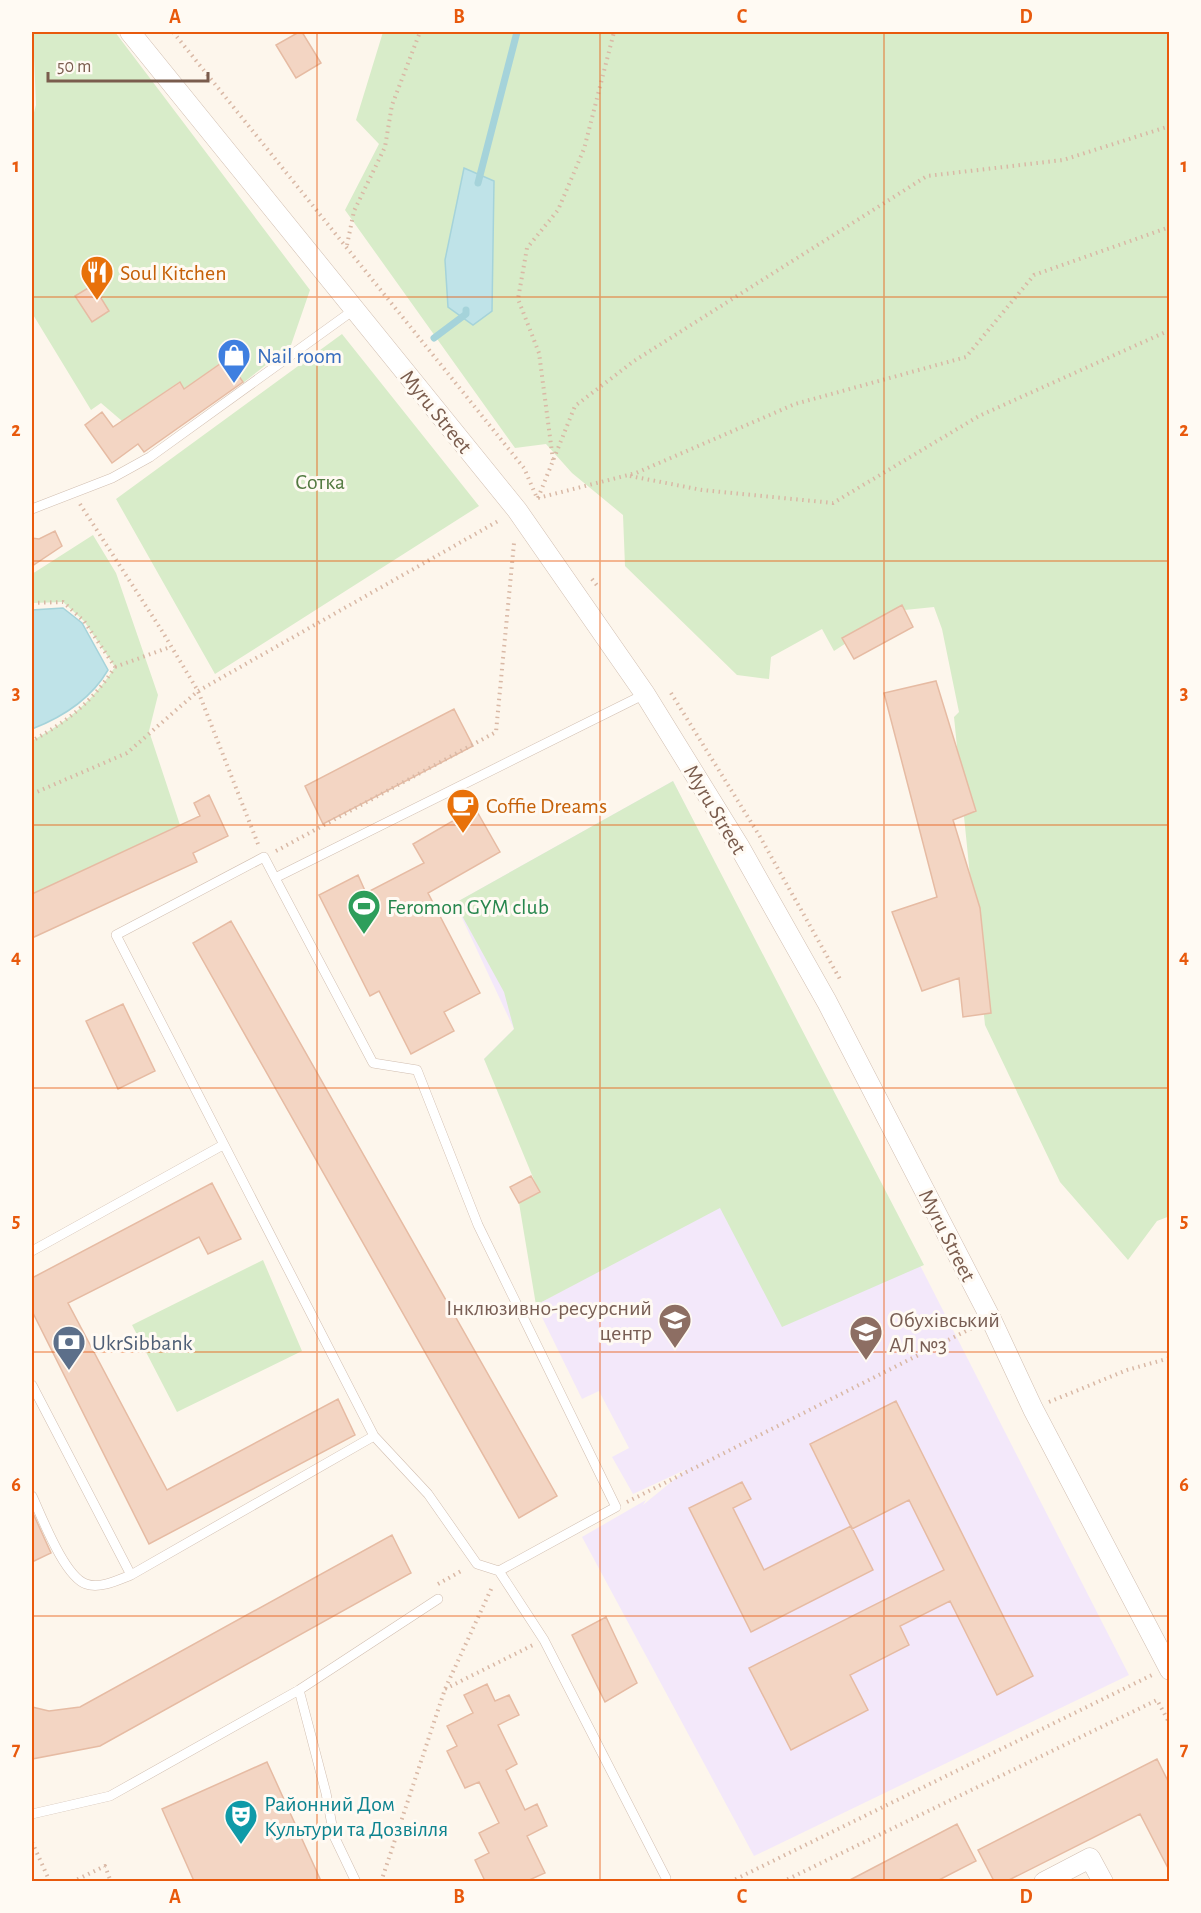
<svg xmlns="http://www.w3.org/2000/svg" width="1201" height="1913" viewBox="0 0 1201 1913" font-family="'Alegreya Sans',sans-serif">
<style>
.education{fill:#f3e8fa}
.green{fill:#d8ecc9}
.water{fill:#bfe3e8;stroke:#a5d3da;stroke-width:1.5}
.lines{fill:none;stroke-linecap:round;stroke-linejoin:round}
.stream{stroke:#a5d3da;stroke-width:7}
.building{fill:#f3d5c3;stroke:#e6bba3;stroke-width:1.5}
.service-casing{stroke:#d1beb0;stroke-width:10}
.minor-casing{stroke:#d1beb0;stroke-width:21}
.path{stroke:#d9b8a5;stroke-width:4;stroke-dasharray:1.5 4.5;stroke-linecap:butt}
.service{stroke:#fff;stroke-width:9}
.minor{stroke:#fff;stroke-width:20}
.grid{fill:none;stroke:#e8590c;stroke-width:1.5;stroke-opacity:0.55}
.labels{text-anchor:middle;stroke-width:6;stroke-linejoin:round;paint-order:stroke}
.food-label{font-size:22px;fill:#c56008;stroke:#fffaf3;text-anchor:start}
.shop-label{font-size:22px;fill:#366cbe;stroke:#fffaf3;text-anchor:start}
.street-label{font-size:22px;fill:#7a5c4d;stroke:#fffaf3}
.park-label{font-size:22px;fill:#537a41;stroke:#fffaf3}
.leisure-label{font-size:22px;fill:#27864d;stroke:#fffaf3;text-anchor:start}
.education-label{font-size:22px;fill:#785e54;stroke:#fffaf3;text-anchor:end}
.service-label{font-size:22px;fill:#4e5e75;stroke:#fffaf3;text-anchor:start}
.culture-label{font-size:22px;fill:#0d838f;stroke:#fffaf3;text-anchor:start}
.neatline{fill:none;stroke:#e8590c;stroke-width:2}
.grid-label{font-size:20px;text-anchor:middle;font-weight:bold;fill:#e8590c}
</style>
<rect width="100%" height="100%" fill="#fdf6ec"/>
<path class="education" d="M 673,781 L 1129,1675 L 754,1856 L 582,1537 L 646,1500 L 643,1505 L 687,1469 L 633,1494 L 612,1457 L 629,1448 L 599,1391 L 582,1399 L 536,1305 L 597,1272 L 484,1059 L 514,1029 L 455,903 Z"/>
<path class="green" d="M 33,32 L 115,32 L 310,290 L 291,345 L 243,383 L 226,359 L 184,389 L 179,382 L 122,421 L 101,403 L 91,410 L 32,313 L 32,120 L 36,105 Z
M 383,32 L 1169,32 L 1170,1216 L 1157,1221 L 1128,1260 L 1060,1182 L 985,1025 L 954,717 L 959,712 L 942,629 L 934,607 L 895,611 L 834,651 L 822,629 L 771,657 L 769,679 L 737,675 L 625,566 L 623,515 L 572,473 L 546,444 L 515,448 L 345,210 L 379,144 L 356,120 Z
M 342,334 L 479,506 L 215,674 L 116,499 Z
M 93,535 L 116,573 L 158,695 L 149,731 L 180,825 L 32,894 L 32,741 C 69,720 91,703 115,667 L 84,621 L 63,602 L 32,603 L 32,574 Z
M 673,781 L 924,1265 L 782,1327 L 720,1208 L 536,1305 L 519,1203 L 539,1192 L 484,1059 L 514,1029 L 504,992 L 455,903 Z
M 263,1260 L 302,1351 L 177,1412 L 132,1325 Z"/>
<path class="water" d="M 464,168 L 494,181 L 492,311 L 473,325 L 448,307 L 445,260 Z
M 63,608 L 82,623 L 108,670 C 91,699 63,717 32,729 L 32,610 Z"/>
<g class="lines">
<path class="stream" d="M 478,183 L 517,32
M 434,338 L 466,314 L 466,310"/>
</g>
<path class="building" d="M 299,32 L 302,32 L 321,63 L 296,78 L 276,45 Z
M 93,285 L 109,311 L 92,322 L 75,296 Z
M 227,359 L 243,382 L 144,452 L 138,444 L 112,463 L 85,425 L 102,412 L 113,427 L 180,382 L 184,389 Z
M 55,531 L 62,546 L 32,566 L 32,538 L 39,539 Z
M 902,605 L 913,627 L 854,659 L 842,638 Z
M 936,681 L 976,811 L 953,820 L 980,908 L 991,1013 L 963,1017 L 959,978 L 922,991 L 892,912 L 937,897 L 884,693 Z
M 454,709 L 473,746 L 323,824 L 305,786 Z
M 209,795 L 228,836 L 193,853 L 197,862 L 32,938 L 32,894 L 200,816 L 194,803 Z
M 475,808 L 500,852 L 428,893 L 480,993 L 444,1012 L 454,1031 L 411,1054 L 379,991 L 370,996 L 319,895 L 358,875 L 366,893 L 424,863 L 413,844 Z
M 231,921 L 557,1496 L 519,1518 L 193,943 Z
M 123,1004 L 155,1071 L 118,1089 L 86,1021 Z
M 531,1176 L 540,1192 L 519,1203 L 510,1187 Z
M 212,1183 L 241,1239 L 208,1254 L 199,1237 L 68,1303 L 167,1490 L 338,1399 L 355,1435 L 149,1544 L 32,1311 L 32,1278 Z
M 896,1401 L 1033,1676 L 997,1695 L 950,1601 L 900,1626 L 909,1645 L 850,1675 L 868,1710 L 791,1750 L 749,1668 L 944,1570 L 909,1500 L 852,1529 L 810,1444 Z
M 742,1482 L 751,1499 L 733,1508 L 764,1570 L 851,1526 L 873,1570 L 751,1632 L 689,1508 Z
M 32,1511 L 51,1553 L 32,1562 Z
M 392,1535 L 411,1573 L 100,1746 L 32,1759 L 32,1707 L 49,1711 L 80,1707 Z
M 606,1617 L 637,1683 L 605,1702 L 572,1635 Z
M 487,1684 L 495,1701 L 509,1695 L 519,1715 L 498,1725 L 517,1764 L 506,1770 L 525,1810 L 537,1804 L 547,1826 L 527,1836 L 545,1873 L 527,1881 L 485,1881 L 475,1860 L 489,1853 L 479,1833 L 499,1823 L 479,1782 L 465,1788 L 447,1751 L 457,1746 L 447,1726 L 473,1713 L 464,1695 Z
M 1157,1759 L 1170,1785 L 1170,1872 L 1140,1814 L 1007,1881 L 994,1881 L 978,1850 Z
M 267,1762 L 321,1881 L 194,1881 L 162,1809 Z
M 957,1824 L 976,1861 L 937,1881 L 848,1881 Z"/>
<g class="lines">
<defs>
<path id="service" d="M 32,509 L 112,478 L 150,457 L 355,309
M 275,878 L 264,857 L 116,935 L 374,1436 L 428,1494 L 477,1564 L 499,1571 L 616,1507 L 478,1225 L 417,1070 L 373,1063 L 275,878 L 645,694
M 32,1251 L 223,1145
M 32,1385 L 131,1575
M 32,1496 C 42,1517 64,1576 86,1584 C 100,1589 118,1580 131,1575 L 374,1436
M 499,1571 L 544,1640 L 666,1878
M 299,1690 L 326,1793 L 334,1836 L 356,1882
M 32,1814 L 110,1796 L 299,1690 L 438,1599"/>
<path id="minor" d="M 130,32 L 517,510 L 645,694 L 739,846 L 827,1002 L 991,1319 L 1033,1409 L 1170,1670
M 1044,1882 L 1090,1858 L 1103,1882"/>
</defs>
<use href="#service" class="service-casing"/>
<use href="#minor" class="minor-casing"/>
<path class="path" d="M 173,32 L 524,468 L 537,498
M 347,245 L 354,211 L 385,147 L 392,105 L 420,32
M 553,460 L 539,353 L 518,299 L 527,248 L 558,210 L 584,149 L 614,32
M 630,476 L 702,490 L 833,503 L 979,416 L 1170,330
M 538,498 L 575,406 L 634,361 L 927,176 L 1063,160 L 1170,126
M 538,498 L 636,473 L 795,404 L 966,357 L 1034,275 L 1170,227
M 80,504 L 162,631 L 198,691 L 258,844
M 592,579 L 599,588
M 32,603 L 63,602 L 84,621 L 115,667 C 91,703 69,720 32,741
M 115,667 L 170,647
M 671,693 L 759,835 L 841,981
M 32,794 L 127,753 L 198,691 L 500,520
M 276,851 L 496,732 L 514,543
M 1049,1402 L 1127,1370 L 1170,1358
M 627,1502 L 974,1327
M 438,1584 L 463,1570
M 445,1689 L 533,1645
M 32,1842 L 50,1882
M 72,1882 L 105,1866 L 111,1882
M 381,1882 L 445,1689 L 493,1585
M 730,1882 L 1152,1675
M 782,1882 L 1157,1700 L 1170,1724"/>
<use href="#service" class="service"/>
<use href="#minor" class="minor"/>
</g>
<path class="grid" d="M 317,32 L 317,1882M 600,32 L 600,1882M 884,32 L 884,1882M 32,297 L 1170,297M 32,561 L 1170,561M 32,825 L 1170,825M 32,1088 L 1170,1088M 32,1352 L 1170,1352M 32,1616 L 1170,1616"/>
<defs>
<symbol id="restaurant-pin" viewBox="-11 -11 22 30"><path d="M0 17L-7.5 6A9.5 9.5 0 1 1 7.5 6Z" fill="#e8710a" stroke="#fffaf3"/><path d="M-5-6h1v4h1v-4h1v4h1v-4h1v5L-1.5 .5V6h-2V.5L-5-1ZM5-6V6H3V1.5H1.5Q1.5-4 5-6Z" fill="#fff"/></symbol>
<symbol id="shop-pin" viewBox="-11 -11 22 30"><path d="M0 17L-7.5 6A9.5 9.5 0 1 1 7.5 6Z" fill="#3f7fe0" stroke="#fffaf3"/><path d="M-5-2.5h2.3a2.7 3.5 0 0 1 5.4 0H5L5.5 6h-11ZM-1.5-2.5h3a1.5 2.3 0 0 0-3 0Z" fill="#fff"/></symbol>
<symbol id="cafe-pin" viewBox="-11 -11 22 30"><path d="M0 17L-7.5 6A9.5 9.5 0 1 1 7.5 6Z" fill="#e8710a" stroke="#fffaf3"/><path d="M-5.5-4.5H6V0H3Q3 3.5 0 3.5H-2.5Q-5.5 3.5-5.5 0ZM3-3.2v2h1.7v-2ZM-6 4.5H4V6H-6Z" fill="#fff"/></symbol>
<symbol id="stadium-pin" viewBox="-11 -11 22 30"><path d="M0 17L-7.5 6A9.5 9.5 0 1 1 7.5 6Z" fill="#2e9e5b" stroke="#fffaf3"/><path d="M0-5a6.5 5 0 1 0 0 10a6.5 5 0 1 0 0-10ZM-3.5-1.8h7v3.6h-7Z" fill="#fff"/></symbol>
<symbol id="school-pin" viewBox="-11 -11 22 30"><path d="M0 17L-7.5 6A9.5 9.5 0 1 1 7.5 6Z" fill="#8d6e63" stroke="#fffaf3"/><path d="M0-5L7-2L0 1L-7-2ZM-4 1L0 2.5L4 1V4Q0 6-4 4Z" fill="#fff"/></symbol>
<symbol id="bank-pin" viewBox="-11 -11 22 30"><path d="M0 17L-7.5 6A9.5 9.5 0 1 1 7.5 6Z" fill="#5c6f8a" stroke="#fffaf3"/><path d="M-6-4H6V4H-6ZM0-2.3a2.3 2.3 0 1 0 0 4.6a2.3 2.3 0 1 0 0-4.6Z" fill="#fff"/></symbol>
<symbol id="theatre-pin" viewBox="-11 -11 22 30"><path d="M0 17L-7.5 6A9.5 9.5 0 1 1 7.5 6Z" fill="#0f9aa8" stroke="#fffaf3"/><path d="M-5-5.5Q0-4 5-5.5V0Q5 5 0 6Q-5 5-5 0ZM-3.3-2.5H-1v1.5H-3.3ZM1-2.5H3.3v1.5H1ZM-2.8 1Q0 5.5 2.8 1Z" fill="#fff"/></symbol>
</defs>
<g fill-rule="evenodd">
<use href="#restaurant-pin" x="78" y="253" width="38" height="52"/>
<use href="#shop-pin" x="215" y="336" width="38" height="52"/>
<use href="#cafe-pin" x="444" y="786" width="38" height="52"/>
<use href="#stadium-pin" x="345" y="887" width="38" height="52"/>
<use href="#school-pin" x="656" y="1301" width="38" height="52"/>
<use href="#school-pin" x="847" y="1313" width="38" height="52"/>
<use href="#bank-pin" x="50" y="1323" width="38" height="52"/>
<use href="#theatre-pin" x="222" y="1797" width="38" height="52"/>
</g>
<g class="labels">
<g class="food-label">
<text x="120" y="280">Soul Kitchen</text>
<text x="486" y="813">Coffie Dreams</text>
</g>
<g class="shop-label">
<text x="257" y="363">Nail room</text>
</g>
<g class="street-label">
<text transform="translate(437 411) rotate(51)" y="8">Myru Street</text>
<text transform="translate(716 809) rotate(59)" y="8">Myru Street</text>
<text transform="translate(948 1235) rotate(63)" y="8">Myru Street</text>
</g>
<g class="park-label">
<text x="320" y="489">Сотка</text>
</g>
<g class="leisure-label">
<text x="387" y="914">Feromon GYM club</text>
</g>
<g class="education-label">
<text x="652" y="1315">Інклюзивно-ресурсний<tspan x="652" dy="25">центр</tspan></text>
<text x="889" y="1327" text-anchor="start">Обухівський<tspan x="889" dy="25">АЛ №3</tspan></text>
</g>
<g class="service-label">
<text x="92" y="1350">UkrSibbank</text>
</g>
<g class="culture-label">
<text x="264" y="1811">Районний Дом<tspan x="264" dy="25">Культури та Дозвілля</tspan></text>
</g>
</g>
<rect width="1201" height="1913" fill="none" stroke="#fffaf3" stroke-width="66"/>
<path d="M48 72v9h160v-9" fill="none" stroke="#7a5c4d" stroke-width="3"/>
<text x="57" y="72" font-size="18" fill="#7a5c4d" stroke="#fffaf3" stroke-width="4.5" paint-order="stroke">50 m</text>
<rect x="33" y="33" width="1135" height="1847" class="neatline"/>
<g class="grid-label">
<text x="175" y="23">A</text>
<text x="459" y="23">B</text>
<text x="742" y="23">C</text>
<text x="1026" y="23">D</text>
<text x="16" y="172">1</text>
<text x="1184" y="172">1</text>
<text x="16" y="436">2</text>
<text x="1184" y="436">2</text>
<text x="16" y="699">3</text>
<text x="1184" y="699">3</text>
<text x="16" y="963">4</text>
<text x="1184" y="963">4</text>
<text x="16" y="1227">5</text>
<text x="1184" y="1227">5</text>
<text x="16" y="1491">6</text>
<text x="1184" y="1491">6</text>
<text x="16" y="1755">7</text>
<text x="1184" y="1755">7</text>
<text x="175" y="1903">A</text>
<text x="459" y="1903">B</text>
<text x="742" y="1903">C</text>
<text x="1026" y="1903">D</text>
</g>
</svg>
